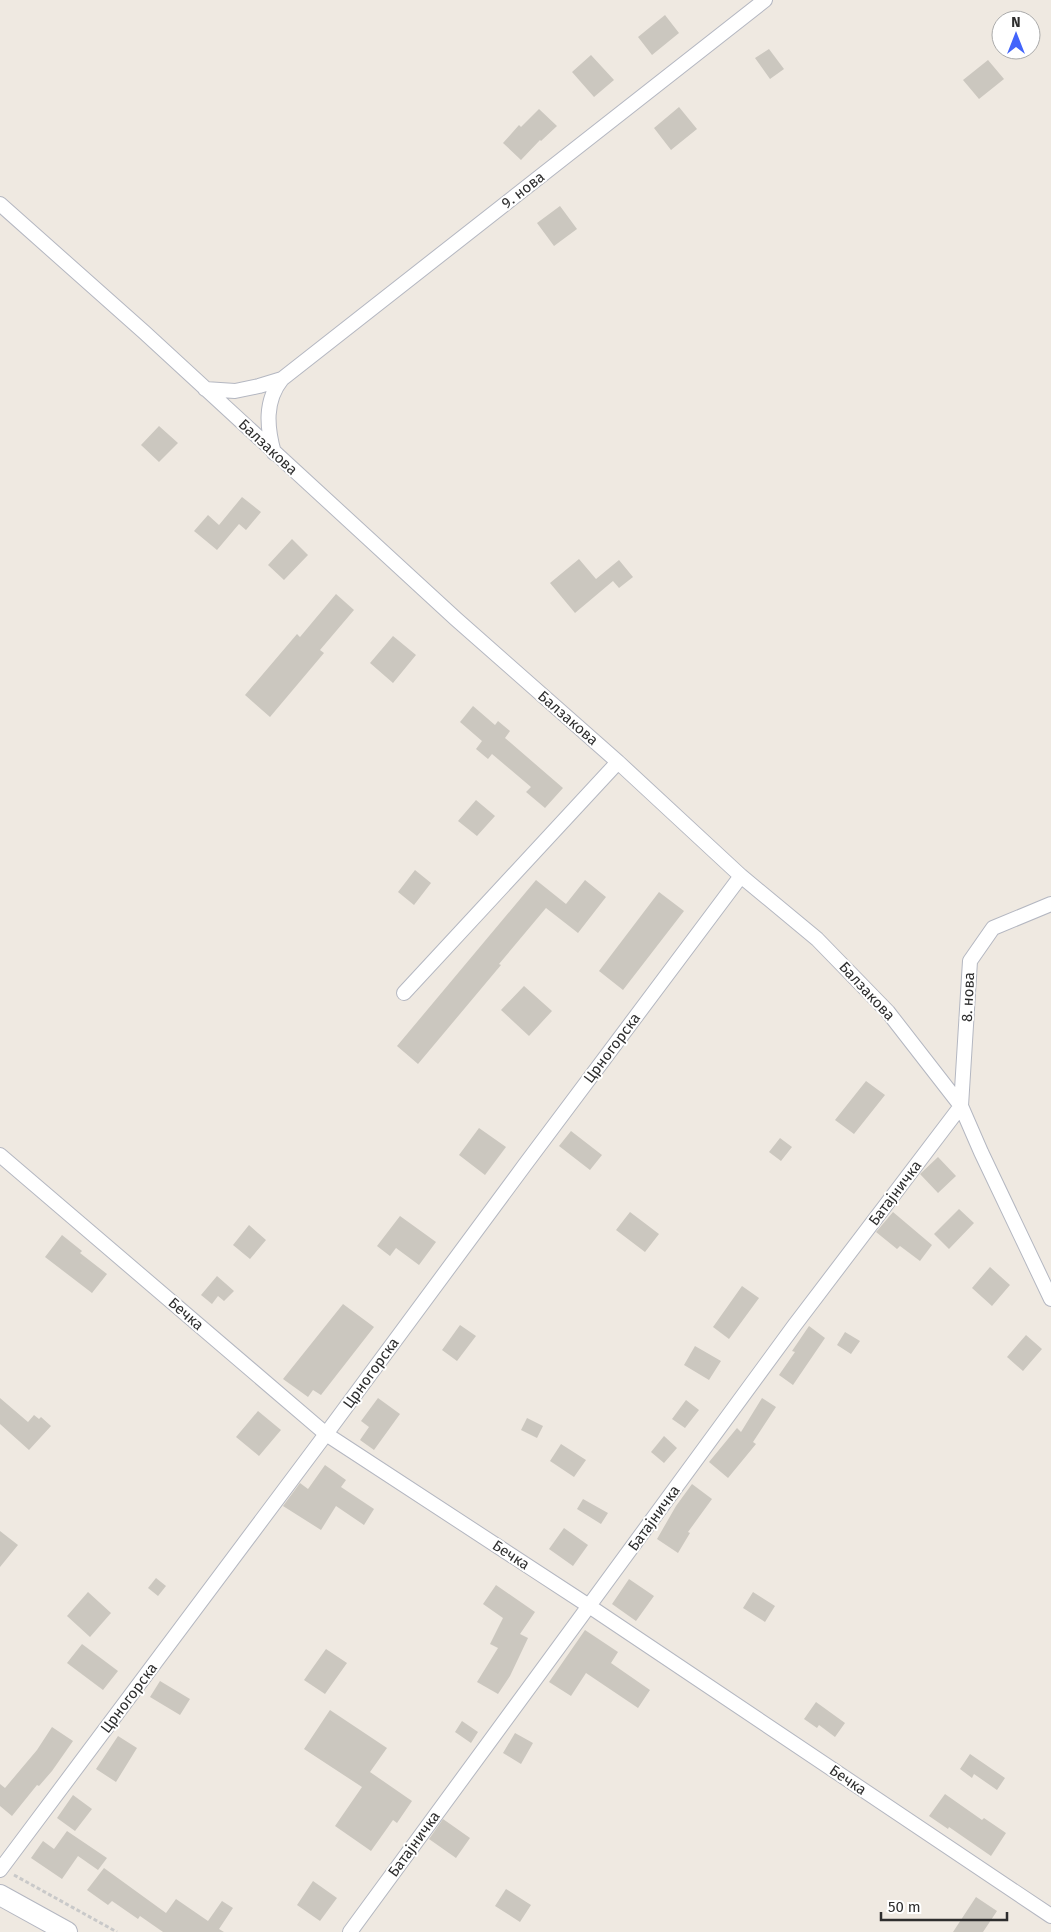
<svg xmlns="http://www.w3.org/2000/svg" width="1051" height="1932" viewBox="0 0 1051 1932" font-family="'Fira Sans',sans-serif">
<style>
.building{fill:#cbc7bf}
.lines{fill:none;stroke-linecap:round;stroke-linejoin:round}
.street-casing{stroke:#b4b7c1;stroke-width:16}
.secondary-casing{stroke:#b4b7c1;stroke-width:22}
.path{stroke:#c9c9c9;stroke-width:3;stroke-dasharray:4 2.5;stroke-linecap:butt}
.street{stroke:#fff;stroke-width:14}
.secondary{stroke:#fff;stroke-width:20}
.labels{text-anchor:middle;stroke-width:4;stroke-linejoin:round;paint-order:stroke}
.street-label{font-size:15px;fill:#2e2e2e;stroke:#fff}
</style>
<rect width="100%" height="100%" fill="#efe9e1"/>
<path class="building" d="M 665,15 L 679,33 L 652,55 L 638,37 Z
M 769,49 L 784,69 L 770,79 L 755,58 Z
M 591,55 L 614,80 L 594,97 L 572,72 Z
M 988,60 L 1004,79 L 979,99 L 963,80 Z
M 679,107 L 697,129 L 671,150 L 654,128 Z
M 539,109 L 557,126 L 541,141 L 540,140 L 521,160 L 503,143 L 519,125 L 521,127 Z
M 560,206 L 577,229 L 554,246 L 537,223 Z
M 159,426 L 178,443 L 159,462 L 141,445 Z
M 242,497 L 261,512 L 246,530 L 239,524 L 217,550 L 194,531 L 208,515 L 219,525 Z
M 292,539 L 308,555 L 284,580 L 268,565 Z
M 579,559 L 596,579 L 619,560 L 633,577 L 619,588 L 613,581 L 575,613 L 550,583 Z
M 336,594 L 354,610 L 320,650 L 324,653 L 270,717 L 245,695 L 297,634 L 300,637 Z
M 393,636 L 416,655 L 393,683 L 370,663 Z
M 473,706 L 495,725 L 498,721 L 510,731 L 505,738 L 563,788 L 545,808 L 526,792 L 531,787 L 492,754 L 488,759 L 476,749 L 482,741 L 460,722 Z
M 476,800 L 495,816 L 477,836 L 458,821 Z
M 415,870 L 431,883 L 414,905 L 398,892 Z
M 536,880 L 566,904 L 585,880 L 606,897 L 578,933 L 546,908 L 499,964 L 501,965 L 418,1064 L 397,1046 Z
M 659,892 L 684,911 L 623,990 L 599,971 Z
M 524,986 L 552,1011 L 529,1036 L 501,1010 Z
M 866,1081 L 885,1095 L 854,1134 L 835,1120 Z
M 479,1128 L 506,1147 L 485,1175 L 459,1155 Z
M 571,1131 L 602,1155 L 590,1170 L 559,1146 Z
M 780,1138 L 792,1147 L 781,1161 L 769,1152 Z
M 938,1157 L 956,1176 L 938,1193 L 920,1174 Z
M 959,1209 L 974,1223 L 949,1249 L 934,1234 Z
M 630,1212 L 659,1234 L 645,1252 L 616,1230 Z
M 893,1212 L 932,1245 L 920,1261 L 900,1246 L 897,1249 L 876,1232 Z
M 400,1216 L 436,1242 L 419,1265 L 396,1248 L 390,1256 L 377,1246 Z
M 249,1225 L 266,1240 L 250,1259 L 233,1245 Z
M 62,1235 L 82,1251 L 80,1253 L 107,1274 L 92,1293 L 45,1257 Z
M 990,1267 L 1010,1285 L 992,1306 L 972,1288 Z
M 217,1276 L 234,1291 L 224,1301 L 218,1296 L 212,1304 L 201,1295 Z
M 742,1286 L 759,1298 L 729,1339 L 713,1327 Z
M 343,1304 L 374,1327 L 321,1395 L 313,1390 L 308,1397 L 283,1379 Z
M 460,1325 L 476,1336 L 457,1361 L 442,1350 Z
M 809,1326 L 825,1338 L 793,1385 L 779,1375 L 795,1352 L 792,1351 Z
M 845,1332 L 860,1341 L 851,1354 L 837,1345 Z
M 1026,1335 L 1042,1349 L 1023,1371 L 1007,1357 Z
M 695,1346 L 721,1361 L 709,1380 L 684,1365 Z
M 0,1398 L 28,1422 L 34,1415 L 39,1419 L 41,1417 L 51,1426 L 29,1450 L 0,1424 Z
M 378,1398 L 400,1414 L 374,1450 L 360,1440 L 369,1427 L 361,1421 Z
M 762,1398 L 776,1407 L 753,1442 L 756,1444 L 728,1478 L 709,1462 L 737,1428 L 741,1432 Z
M 686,1400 L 699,1410 L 685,1428 L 672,1419 Z
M 258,1411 L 281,1430 L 259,1456 L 236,1437 Z
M 527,1418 L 543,1426 L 537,1438 L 521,1430 Z
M 664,1436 L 677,1448 L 664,1463 L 651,1452 Z
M 561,1444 L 586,1460 L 574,1477 L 550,1461 Z
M 325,1465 L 346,1480 L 341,1487 L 374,1509 L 364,1525 L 336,1506 L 321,1530 L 283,1506 L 300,1483 L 308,1489 Z
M 692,1484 L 712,1499 L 688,1532 L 690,1533 L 678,1553 L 657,1539 L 676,1506 Z
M 583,1499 L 608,1513 L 601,1524 L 577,1509 Z
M 564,1528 L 588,1545 L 573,1566 L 549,1549 Z
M 0,1531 L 18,1545 L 0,1567 Z
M 156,1578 L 166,1586 L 158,1596 L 148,1588 Z
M 629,1579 L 654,1596 L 636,1621 L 612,1604 Z
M 496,1585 L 535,1612 L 520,1634 L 528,1638 L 510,1676 L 498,1694 L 477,1682 L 498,1648 L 490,1644 L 503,1618 L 483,1604 Z
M 88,1592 L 111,1613 L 90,1637 L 67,1616 Z
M 753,1592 L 775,1606 L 765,1622 L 743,1608 Z
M 585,1630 L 618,1652 L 611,1663 L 650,1690 L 638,1708 L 586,1673 L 571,1696 L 549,1682 Z
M 82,1644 L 118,1671 L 103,1690 L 67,1663 Z
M 326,1649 L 347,1663 L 325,1694 L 304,1680 Z
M 160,1681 L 190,1699 L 180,1715 L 150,1697 Z
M 816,1702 L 845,1723 L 835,1737 L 819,1725 L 817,1728 L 804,1719 Z
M 330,1710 L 387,1748 L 370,1772 L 412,1801 L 397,1823 L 393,1820 L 371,1851 L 335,1826 L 362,1787 L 304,1749 Z
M 462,1721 L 478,1732 L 471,1743 L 455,1732 Z
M 52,1727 L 73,1741 L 52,1771 L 39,1786 L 37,1785 L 12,1816 L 0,1806 L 0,1784 L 5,1788 L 37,1750 Z
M 515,1733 L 533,1743 L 521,1764 L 503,1753 Z
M 118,1736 L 137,1748 L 116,1782 L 96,1769 Z
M 970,1754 L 1005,1778 L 997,1790 L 974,1774 L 972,1778 L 960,1769 Z
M 945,1794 L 982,1820 L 984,1818 L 1006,1833 L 991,1856 L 949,1827 L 948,1829 L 929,1816 Z
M 73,1795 L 92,1809 L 75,1831 L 57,1818 Z
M 443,1819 L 470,1838 L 456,1858 L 429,1839 Z
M 67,1831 L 107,1858 L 98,1870 L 78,1856 L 62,1879 L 31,1858 L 43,1841 L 54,1849 Z
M 104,1868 L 166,1913 L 176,1899 L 208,1921 L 222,1901 L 233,1908 L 219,1929 L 224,1932 L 163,1932 L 140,1916 L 138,1919 L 112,1901 L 108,1905 L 87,1890 Z
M 313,1881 L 337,1898 L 320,1921 L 297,1905 Z
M 506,1889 L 531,1905 L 520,1922 L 495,1906 Z
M 976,1897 L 997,1911 L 983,1932 L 953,1932 Z"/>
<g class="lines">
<defs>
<path id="street" d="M 0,204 L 144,332 L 456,619 L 618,762 L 741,876 L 817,939 L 888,1012 L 961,1106 L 981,1152 L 1051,1299
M 205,389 L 235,391 L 259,386 L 282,379
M 274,453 C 267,428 264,401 282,379 L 765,0
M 404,993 L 618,762
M 0,1155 L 326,1434 L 589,1606 L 1051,1916
M 0,1870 L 326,1434 L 524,1166 L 741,876
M 350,1932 L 794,1326 L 961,1106 L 970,961 L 993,928 L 1051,904"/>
<path id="secondary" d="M 0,1895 L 67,1932"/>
</defs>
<use href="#street" class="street-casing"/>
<use href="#secondary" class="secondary-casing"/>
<path class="path" d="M 14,1875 L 117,1932"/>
<use href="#street" class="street"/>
<use href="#secondary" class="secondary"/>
</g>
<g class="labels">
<g class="street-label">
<text transform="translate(523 190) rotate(-38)" y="5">9. нова</text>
<text transform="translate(268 447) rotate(43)" y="5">Балзакова</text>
<text transform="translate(568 718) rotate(41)" y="5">Балзакова</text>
<text transform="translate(867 991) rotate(47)" y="5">Балзакова</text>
<text transform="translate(968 997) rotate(-87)" y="5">8. нова</text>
<text transform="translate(612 1048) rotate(-53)" y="5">Црногорска</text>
<text transform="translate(895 1193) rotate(-53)" y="5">Батајничка</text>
<text transform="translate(186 1314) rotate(41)" y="5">Бечка</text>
<text transform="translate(371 1373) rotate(-54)" y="5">Црногорска</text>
<text transform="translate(654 1518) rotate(-54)" y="5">Батајничка</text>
<text transform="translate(511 1555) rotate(33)" y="5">Бечка</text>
<text transform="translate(129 1698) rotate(-53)" y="5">Црногорска</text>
<text transform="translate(848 1780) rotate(34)" y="5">Бечка</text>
<text transform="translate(414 1844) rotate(-54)" y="5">Батајничка</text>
</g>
</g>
<g transform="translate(1016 35)"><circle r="24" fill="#ffffff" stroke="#ababab"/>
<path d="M0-4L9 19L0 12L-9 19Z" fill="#4264fb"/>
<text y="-8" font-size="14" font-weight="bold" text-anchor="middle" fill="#2e2e2e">N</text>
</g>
<path d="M881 1912v8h126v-8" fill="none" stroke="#2e2e2e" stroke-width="2.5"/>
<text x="888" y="1912" font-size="15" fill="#2e2e2e" stroke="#ffffff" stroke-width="4" paint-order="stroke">50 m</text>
</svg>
